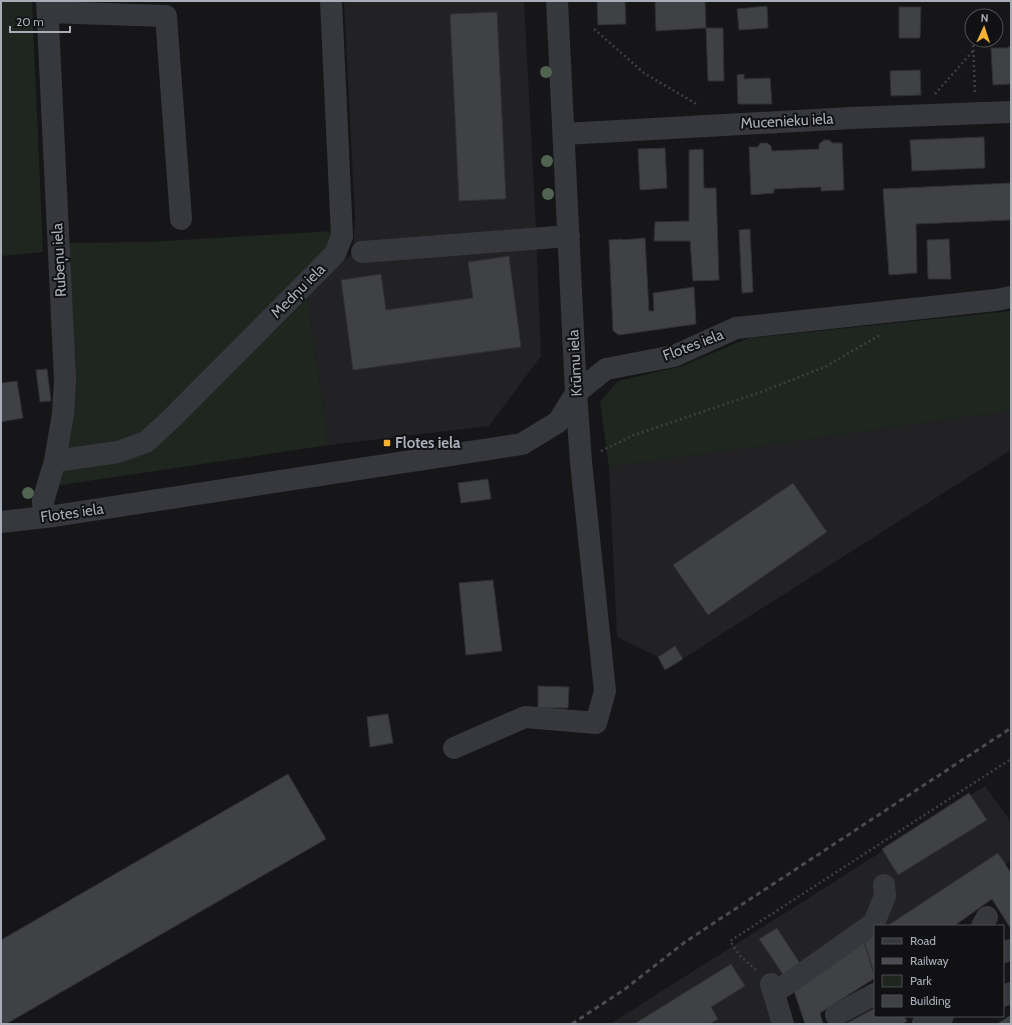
<svg xmlns="http://www.w3.org/2000/svg" width="1012" height="1025" viewBox="0 0 1012 1025" font-family="Cabin,sans-serif">
<style>
.built{fill:#222225}
.green{fill:#1e261f}
.building{fill:#404145;stroke:#303034}
.lines{fill:none;stroke-linecap:round;stroke-linejoin:round}
.path{stroke:#3d3f44;stroke-width:2.5;stroke-dasharray:2 3;stroke-linecap:butt}
.minor{stroke:#37383d;stroke-width:22}
.rail{stroke:#4a4c52;stroke-width:3;stroke-dasharray:5 4;stroke-linecap:butt}
.tree{fill:#506452}
.poi-dot{fill:#f2b134;stroke:#111113;stroke-width:1.5}
.labels{text-anchor:middle;stroke-width:4;stroke-linejoin:round;paint-order:stroke}
.street-label{font-size:15px;fill:#a8adb8;stroke:#111113}
.poi-label{font-size:15px;font-weight:bold;fill:#a8adb8;stroke:#111113;text-anchor:start}
</style>
<rect width="100%" height="100%" fill="#161618"/>
<path class="built" d="M 344,1 L 524,1 L 535,209 L 541,356 L 489,426 L 329,445 L 307,294 L 353,253 L 355,218 Z
M 1011,411 L 1011,450 L 665,670 L 658,657 L 617,637 L 609,467 Z
M 985,786 L 1011,822 L 1011,861 L 895,926 L 875,926 L 764,999 L 772,1024 L 610,1024 Z"/>
<path class="green" d="M 1,1 L 32,1 L 43,252 L 1,256 Z
M 333,231 L 307,294 L 329,445 L 54,486 L 63,243 L 148,242 Z
M 1011,311 L 1011,411 L 609,467 L 600,402 L 618,381 L 679,367 L 749,338 Z"/>
<path class="building" d="M 597,1 L 625,1 L 626,24 L 598,25 Z
M 655,1 L 705,1 L 706,28 L 656,31 Z
M 767,6 L 768,28 L 739,30 L 737,9 Z
M 899,7 L 921,7 L 920,38 L 899,38 Z
M 497,12 L 506,199 L 459,201 L 450,14 Z
M 706,28 L 723,28 L 724,81 L 708,81 Z
M 1011,45 L 1011,84 L 993,85 L 991,48 L 1007,48 Z
M 920,70 L 921,95 L 891,96 L 890,71 Z
M 744,74 L 744,79 L 770,78 L 772,104 L 738,104 L 737,75 Z
M 984,137 L 985,168 L 912,171 L 910,140 Z
M 824,140 L 829,140 L 833,143 L 842,143 L 844,190 L 821,191 L 821,187 L 774,189 L 774,193 L 751,195 L 749,147 L 758,147 L 760,143 L 767,143 L 771,146 L 772,151 L 819,149 L 819,144 Z
M 665,148 L 667,188 L 640,190 L 638,149 Z
M 703,149 L 704,188 L 716,188 L 719,280 L 693,281 L 690,241 L 654,241 L 655,222 L 689,221 L 689,150 Z
M 1011,183 L 1011,220 L 916,224 L 917,273 L 889,275 L 883,189 Z
M 750,229 L 753,292 L 742,293 L 739,230 Z
M 645,238 L 649,311 L 654,311 L 653,293 L 694,287 L 696,324 L 619,335 L 613,331 L 609,240 L 622,239 L 622,240 Z
M 949,239 L 951,279 L 928,279 L 927,240 Z
M 509,256 L 521,347 L 353,370 L 341,280 L 381,274 L 386,310 L 473,298 L 468,262 Z
M 47,369 L 51,401 L 40,402 L 36,370 Z
M 17,381 L 23,418 L 1,422 L 1,383 Z
M 488,479 L 491,499 L 461,503 L 458,483 Z
M 793,483 L 827,532 L 708,615 L 673,565 Z
M 493,580 L 502,651 L 466,655 L 459,583 Z
M 675,646 L 683,659 L 665,670 L 658,657 Z
M 538,686 L 569,687 L 568,708 L 538,708 Z
M 388,714 L 393,743 L 370,747 L 367,717 Z
M 288,774 L 326,839 L 6,1024 L 1,1024 L 1,940 Z
M 969,793 L 987,820 L 898,875 L 882,849 Z
M 998,853 L 1011,873 L 1011,929 L 992,899 L 954,926 L 887,926 Z
M 777,928 L 803,968 L 786,979 L 759,939 Z
M 875,934 L 875,976 L 864,941 Z
M 864,941 L 875,978 L 820,1013 L 823,1024 L 805,1024 L 793,988 Z
M 731,964 L 745,986 L 711,1007 L 718,1019 L 710,1024 L 634,1024 Z
M 875,1008 L 875,1016 L 904,1016 L 907,1021 L 902,1024 L 845,1024 Z
M 1011,1015 L 1011,1024 L 997,1024 Z"/>
<g class="lines">
<path class="path" d="M 594,29 L 644,73 L 698,105
M 973,40 L 975,93
M 935,94 L 973,51
M 601,451 L 634,435 L 761,392 L 825,367 L 880,335
M 756,970 L 740,956 L 730,941 L 1011,759"/>
<path class="minor" d="M 48,12 L 166,16 L 181,219
M 564,134 L 851,118 L 1011,112
M 362,252 L 569,236
M 55,461 L 118,452 L 146,442 L 172,418 L 335,254 L 342,236 L 331,1
M 44,517 L 43,501 L 55,461 L 63,414 L 65,380 L 47,1
M 1,522 L 54,516 L 522,444 L 558,422 L 576,393 L 606,369 L 674,356 L 736,328 L 996,300 L 1011,297
M 454,748 L 525,717 L 596,723 L 605,691 L 581,462 L 576,393 L 557,1
M 982,926 L 987,917
M 1003,952 L 1011,950
M 771,984 L 783,1024
M 774,993 L 799,976 L 874,923 L 885,896 L 884,885
M 1003,996 L 1011,993
M 836,1015 L 875,994
M 923,1023 L 943,1016"/>
<path class="rail" d="M 572,1024 L 625,989 L 685,942 L 726,915 L 1011,728"/>
</g>
<g class="tree">
<circle cx="546" cy="72" r="6"/>
<circle cx="547" cy="161" r="6"/>
<circle cx="548" cy="194" r="6"/>
<circle cx="28" cy="493" r="6"/>
</g>
<rect class="poi-dot" x="383" y="439" width="8" height="8" rx="2"/>
<g class="labels">
<g class="street-label">
<text transform="translate(787 121) rotate(-3)" y="5">Mucenieku iela</text>
<text transform="translate(59 260) rotate(-93)" y="5">Rubeņu iela</text>
<text transform="translate(298 291) rotate(-45)" y="5">Medņu iela</text>
<text transform="translate(693 345) rotate(-21)" y="5">Flotes iela</text>
<text transform="translate(575 363) rotate(-93)" y="5">Krūmu iela</text>
<text transform="translate(72 513) rotate(-8)" y="5">Flotes iela</text>
</g>
<g class="poi-label">
<text x="395" y="448">Flotes iela</text>
</g>
</g>
<rect width="1012" height="1025" fill="none" stroke="#a8adb8" stroke-width="4"/>
<rect x="874" y="925" width="130" height="92" fill="#111113" stroke="#4d4f55"/>
<rect x="882" y="938" width="20" height="6" fill="#37383d" stroke="#4d4f55"/>
<text x="910" y="945" font-size="12" fill="#a8adb8">Road</text>
<rect x="882" y="958" width="20" height="6" fill="#4a4c52" stroke="#4d4f55"/>
<text x="910" y="965" font-size="12" fill="#a8adb8">Railway</text>
<rect x="882" y="975" width="20" height="12" fill="#1e261f" stroke="#4d4f55"/>
<text x="910" y="985" font-size="12" fill="#a8adb8">Park</text>
<rect x="882" y="995" width="20" height="12" fill="#404145" stroke="#4d4f55"/>
<text x="910" y="1005" font-size="12" fill="#a8adb8">Building</text>
<g transform="translate(984 28) rotate(3)"><circle r="19" fill="#111113" stroke="#4d4f55"/>
<path d="M0-3L7 15L0 10L-7 15Z" fill="#f2b134"/>
<text y="-6" font-size="11" font-weight="bold" text-anchor="middle" fill="#a8adb8">N</text>
</g>
<path d="M10 26v6h60v-6" fill="none" stroke="#a8adb8" stroke-width="2"/>
<text x="16" y="26" font-size="12" fill="#a8adb8" stroke="#111113" stroke-width="3" paint-order="stroke">20 m</text>
</svg>
